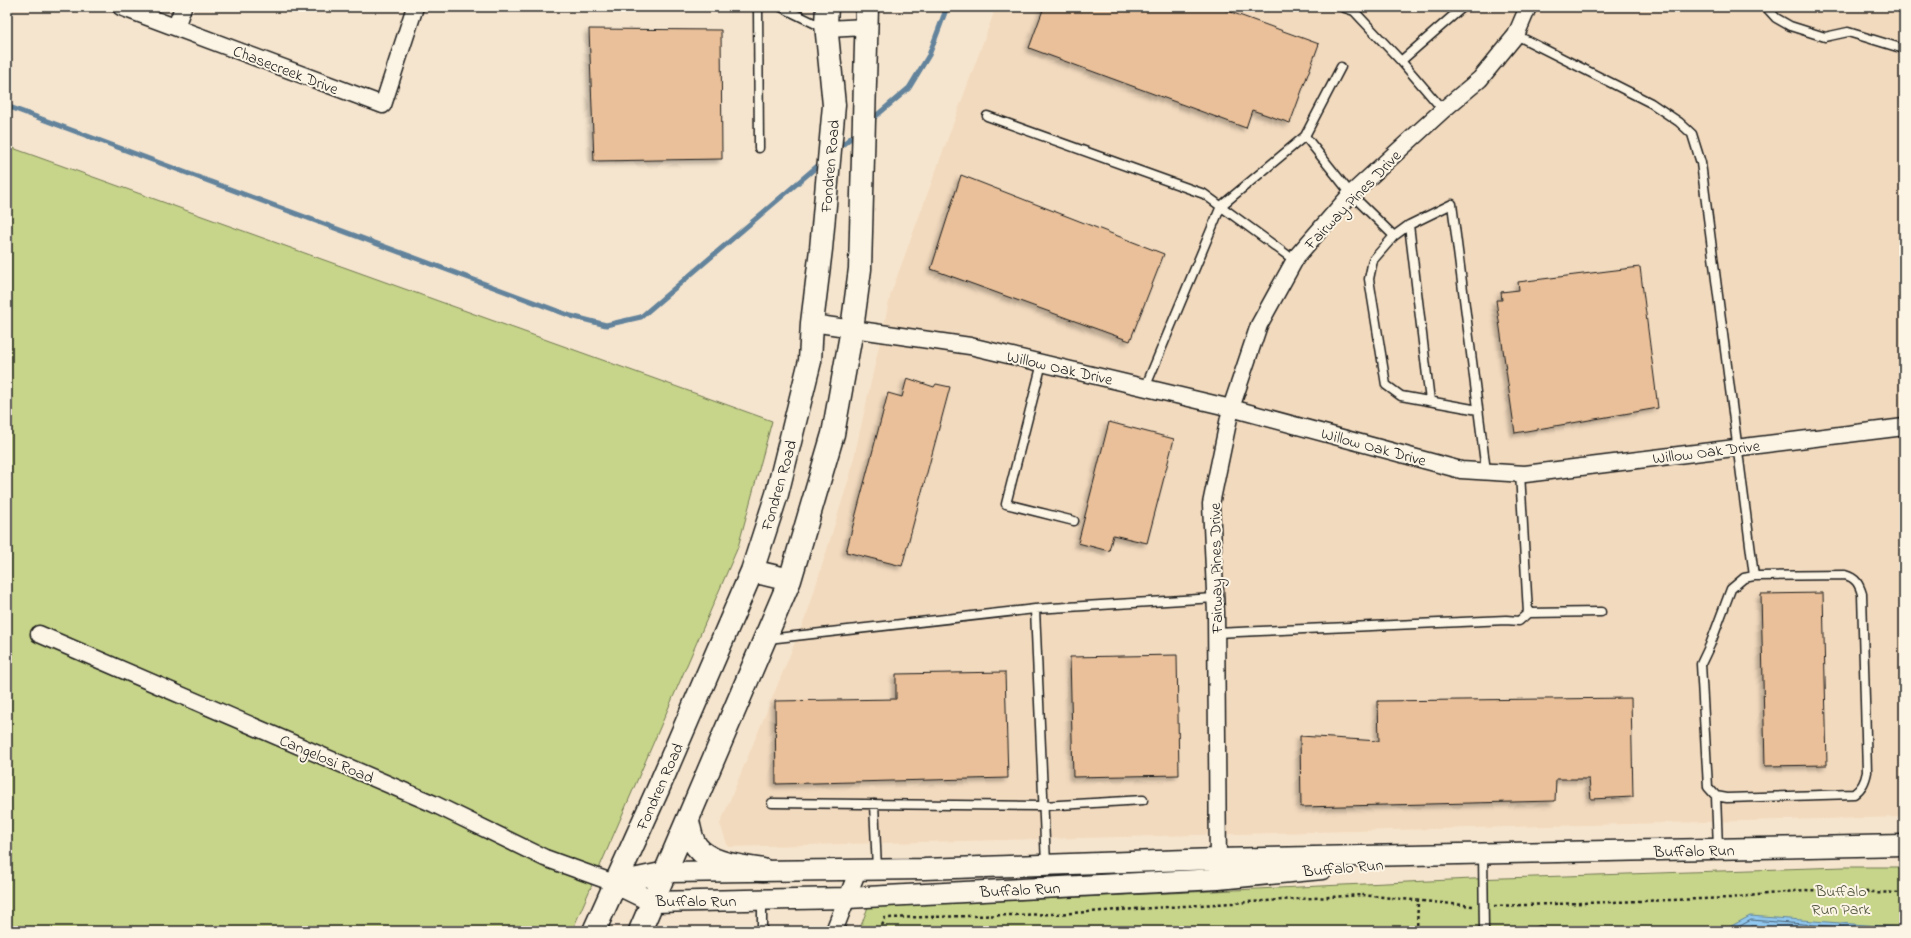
<svg xmlns="http://www.w3.org/2000/svg" width="1911" height="938" viewBox="0 0 1911 938" font-family="'Indie Flower',sans-serif">
<style>
.built{fill:#f2dabe}
.green{fill:#c6d589;stroke:#717852}
.water{fill:#91c8f0;stroke:#62839b}
.lines{fill:none;stroke-linecap:round;stroke-linejoin:round}
.shore{stroke:#4b6171;stroke-width:1}
.stream{stroke:#62839b;stroke-width:5}
.building{fill:#e9c099;stroke:#1c1c1c;filter:url(#shadow)}
.service-casing{stroke:#1c1c1c;stroke-width:11}
.minor-casing{stroke:#1c1c1c;stroke-width:19}
.tertiary-casing{stroke:#1c1c1c;stroke-width:23}
.secondary-casing{stroke:#1c1c1c;stroke-width:25}
.path{stroke:#1c1c1c;stroke-width:2.5;stroke-dasharray:3 3;stroke-linecap:butt}
.service{stroke:#fcf5e5;stroke-width:8}
.minor{stroke:#fcf5e5;stroke-width:16}
.tertiary{stroke:#fcf5e5;stroke-width:20}
.secondary{stroke:#fcf5e5;stroke-width:22}
.labels{text-anchor:middle;stroke-width:4;stroke-linejoin:round;paint-order:stroke}
.street-label{font-size:16px;fill:#1c1c1c;stroke:#fcf5e5}
.park-label{font-size:16px;fill:#4f543d;stroke:#fcf5e5}
</style>
<defs>
<filter id="shadow"><feDropShadow dx="-3.5" dy="3.5" stdDeviation="2" flood-color="#0004"/></filter>
</defs>
<rect width="100%" height="100%" fill="#f6e5ce"/>
<filter id="ink" filterUnits="userSpaceOnUse"><feTurbulence type="fractalNoise" baseFrequency=".025" numOctaves="2"/><feDisplacementMap in="SourceGraphic" scale="8" xChannelSelector="R" yChannelSelector="G"/><feConvolveMatrix kernelMatrix="1 2 1 2 8 2 1 2 1" color-interpolation-filters="sRGB"/></filter>
<g filter="url(#ink)">
<path class="built" d="M 996,7 L 1904,7 L 1904,817 L 728,847 L 720,824 L 808,611 L 850,475 L 891,293 Z"/>
<path class="green" d="M 7,146 L 772,421 L 738,547 L 572,931 L 7,931 Z
M 1844,867 L 1904,867 L 1904,931 L 859,931 L 868,907 L 1472,879 Z"/>
<path class="water" d="M 1750,916 L 1904,928 L 1904,931 L 1722,931 Z"/>
<g class="lines">
<path class="shore" d="M 1731,931 L 1751,920 L 1893,931
M 1742,931 L 1752,926 L 1826,931"/>
<path class="stream" d="M 7,106 L 571,316 L 606,325 L 641,317 L 821,163
M 870,121 L 909,88 L 929,55 L 947,7
M 836,150 L 858,132"/>
</g>
<path class="building" d="M 1044,7 L 1217,7 L 1319,44 L 1290,123 L 1252,110 L 1246,128 L 1029,48 Z
M 589,29 L 721,30 L 722,159 L 594,161 Z
M 961,175 L 1164,254 L 1130,341 L 931,269 Z
M 1640,267 L 1658,408 L 1515,433 L 1496,300 L 1502,300 L 1501,292 L 1519,290 L 1518,282 Z
M 907,378 L 934,387 L 936,384 L 950,387 L 902,566 L 846,552 L 888,393 L 902,397 Z
M 1109,422 L 1174,439 L 1147,543 L 1113,535 L 1109,551 L 1078,543 Z
M 1823,593 L 1827,765 L 1765,766 L 1761,594 Z
M 1177,655 L 1179,775 L 1073,777 L 1070,657 Z
M 1005,672 L 1008,778 L 776,784 L 775,701 L 896,699 L 896,674 Z
M 1631,698 L 1633,797 L 1591,799 L 1589,779 L 1556,779 L 1555,801 L 1301,807 L 1300,736 L 1379,741 L 1378,701 Z"/>
<g class="lines">
<defs>
<path id="service" d="M 758,7 L 759,148
M 781,7 L 824,28
M 1342,7 L 1354,11 L 1401,61
M 1766,7 L 1776,18 L 1790,26 L 1825,37 L 1848,32 L 1904,49
M 1516,35 L 1651,103 L 1679,122 L 1692,134 L 1701,163 L 1754,576 L 1845,575 C 1856,578 1859,584 1862,594 L 1867,772 C 1865,782 1862,788 1854,794 L 1727,798 L 1716,796 L 1708,787 L 1701,664 L 1710,645 L 1731,589 L 1744,578 L 1754,576
M 1443,110 L 1401,61 L 1463,7
M 987,116 L 1204,194 L 1294,260
M 1305,136 L 1351,194 L 1394,236
M 1409,225 L 1430,401
M 1042,363 L 1006,504 L 1074,521
M 1145,388 L 1221,206 L 1305,136 L 1341,67
M 1478,410 L 1401,396 L 1386,385 L 1369,279 L 1373,260 L 1394,236 L 1409,225 L 1452,204 L 1486,471
M 1520,473 L 1528,613
M 1216,633 L 1506,620 L 1519,621 L 1528,613 L 1601,612
M 768,639 L 1035,609
M 1716,796 L 1718,848
M 772,803 L 1043,806 L 1143,800
M 874,804 L 877,869
M 1483,854 L 1484,931
M 1046,864 L 1035,609 L 1215,598
M 762,931 L 762,900
M 1539,931 L 1541,931"/>
<path id="minor" d="M 121,7 L 383,105 L 415,7
M 176,27 L 183,7
M 827,29 L 866,27
M 812,323 L 970,346 L 1231,408 L 1461,470 L 1525,474 L 1904,427
M 39,634 L 434,804 L 545,858 L 614,883
M 1218,869 L 1216,613 L 1211,504 L 1231,408 L 1259,325 L 1297,256 L 1351,194 L 1443,110 L 1480,79 L 1516,35 L 1528,7
M 834,931 L 858,870"/>
<path id="tertiary" d="M 614,883 L 666,872 L 924,869 L 1217,859 L 1904,845
M 614,883 L 653,902 L 847,898 L 1218,879 L 1322,869"/>
<path id="secondary" d="M 752,571 L 790,580
M 688,821 C 690,829 691,840 697,847 C 711,865 743,866 763,870
M 594,931 L 658,789 L 752,571 L 777,494 L 810,361 L 812,323 L 821,249 L 834,105 L 826,24 L 827,7
M 640,931 L 790,580 L 833,434 L 852,329 L 860,269 L 867,7"/>
</defs>
<use href="#service" class="service-casing"/>
<use href="#minor" class="minor-casing"/>
<use href="#tertiary" class="tertiary-casing"/>
<use href="#secondary" class="secondary-casing"/>
<path class="path" d="M 1494,906 L 1730,898 L 1804,890 L 1904,893
M 880,931 L 885,918 L 1055,914 L 1362,895 L 1473,906
M 1417,931 L 1418,901"/>
<use href="#service" class="service"/>
<use href="#minor" class="minor"/>
<use href="#tertiary" class="tertiary"/>
<use href="#secondary" class="secondary"/>
</g>
</g>
<g class="labels">
<g class="street-label">
<text transform="translate(286 69) rotate(21)" y="6">Chasecreek Drive</text>
<text transform="translate(829 166) rotate(-85)" y="6">Fondren Road</text>
<text transform="translate(1352 199) rotate(-46)" y="6">Fairway Pines Drive</text>
<text transform="translate(1060 367) rotate(13)" y="6">Willow Oak Drive</text>
<text transform="translate(1374 446) rotate(15)" y="6">Willow Oak Drive</text>
<text transform="translate(1706 451) rotate(-7)" y="6">Willow Oak Drive</text>
<text transform="translate(778 485) rotate(-74)" y="6">Fondren Road</text>
<text transform="translate(1215 568) rotate(-91)" y="6">Fairway Pines Drive</text>
<text transform="translate(327 758) rotate(23)" y="6">Cangelosi Road</text>
<text transform="translate(659 786) rotate(-66)" y="6">Fondren Road</text>
<text transform="translate(1694 850) rotate(-1)" y="6">Buffalo Run</text>
<text transform="translate(1343 867) rotate(-5)" y="6">Buffalo Run</text>
<text transform="translate(1020 889) rotate(-3)" y="6">Buffalo Run</text>
<text x="696" y="906">Buffalo Run</text>
</g>
<g class="park-label">
<text x="1841" y="896">Buffalo<tspan x="1841" dy="18">Run Park</tspan></text>
</g>
</g>
<rect width="1911" height="938" fill="none" stroke="#fcf5e5" stroke-width="24"/>
<rect x="12" y="12" width="1887" height="914" fill="none" stroke="#1c1c1c" stroke-width="1.5" filter="url(#ink)"/>
</svg>
